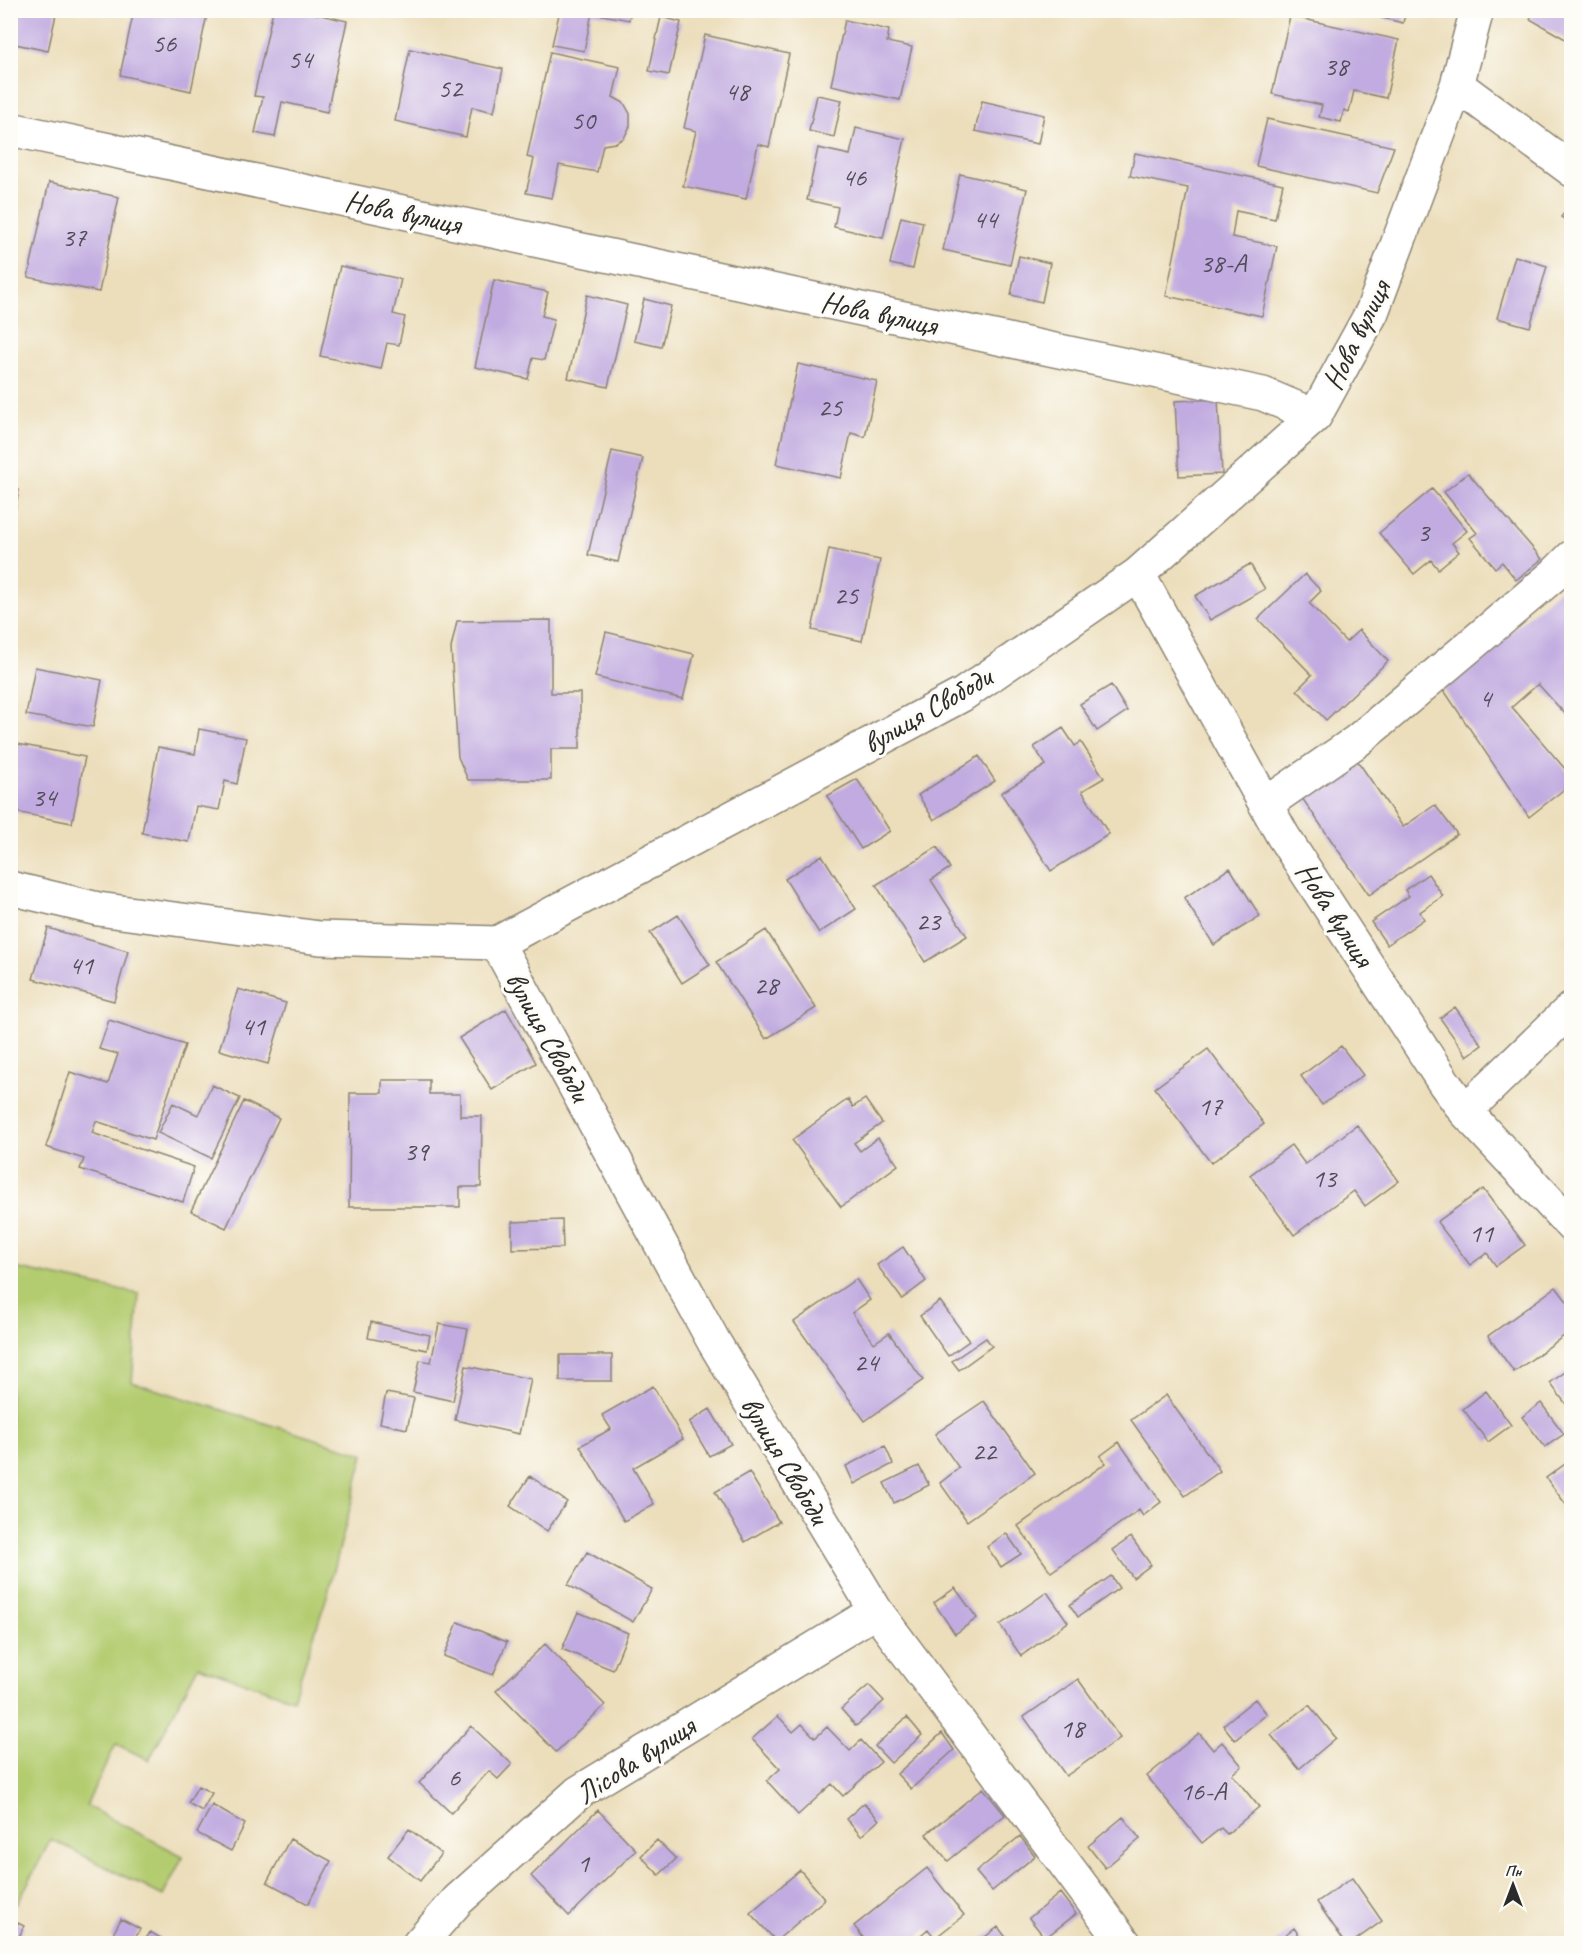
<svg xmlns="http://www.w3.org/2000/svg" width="1582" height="1954" viewBox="0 0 1582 1954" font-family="Caveat,sans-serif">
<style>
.green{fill:#b4cc70;stroke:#707c4e;stroke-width:1.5}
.building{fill:#c1abe0}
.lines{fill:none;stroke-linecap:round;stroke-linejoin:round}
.street-casing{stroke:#8c8473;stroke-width:36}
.street{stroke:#fff;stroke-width:33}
.labels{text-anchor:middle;stroke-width:6;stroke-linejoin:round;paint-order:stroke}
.number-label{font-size:27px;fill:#504b58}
.street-label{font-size:30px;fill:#2b2b2b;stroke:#fdfcf7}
</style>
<rect width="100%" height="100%" fill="#fdfcf7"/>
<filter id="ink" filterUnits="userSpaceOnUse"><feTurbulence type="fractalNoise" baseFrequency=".0167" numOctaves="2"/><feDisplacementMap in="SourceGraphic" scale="12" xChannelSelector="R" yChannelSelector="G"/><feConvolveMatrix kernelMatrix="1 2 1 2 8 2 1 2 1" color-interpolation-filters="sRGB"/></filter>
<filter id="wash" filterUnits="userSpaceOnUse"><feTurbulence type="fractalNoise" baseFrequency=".008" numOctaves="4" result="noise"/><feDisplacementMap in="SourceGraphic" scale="24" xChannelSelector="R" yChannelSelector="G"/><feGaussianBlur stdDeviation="1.35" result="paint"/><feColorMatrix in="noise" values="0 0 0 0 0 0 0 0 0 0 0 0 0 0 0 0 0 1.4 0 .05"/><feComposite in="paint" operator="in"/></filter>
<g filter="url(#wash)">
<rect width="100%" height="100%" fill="#ecdebb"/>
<path class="green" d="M 10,1267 L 139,1294 L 132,1382 L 364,1454 L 328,1593 L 293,1699 L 198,1666 L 149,1760 L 116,1744 L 86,1806 L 183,1856 L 163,1896 L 51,1839 L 17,1904 L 11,1901 Z"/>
<g id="blocks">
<path class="building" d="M 10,10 L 57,10 L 48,51 L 15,44 L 10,62 Z
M 134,10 L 208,10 L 191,91 L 120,75 Z
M 217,10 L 233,10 L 232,15 Z
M 273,10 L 299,10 L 347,21 L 327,112 L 282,102 L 275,137 L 255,133 L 263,97 L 254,96 Z
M 560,10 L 631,10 L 629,20 L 592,13 L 584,51 L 552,45 Z
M 1350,10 L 1406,10 L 1403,23 Z
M 1535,10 L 1572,10 L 1572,33 L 1567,40 L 1530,19 Z
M 1290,16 L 1399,40 L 1386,98 L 1354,91 L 1349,112 L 1344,110 L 1341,122 L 1319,117 L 1322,105 L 1272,94 Z
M 661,17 L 681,22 L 669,75 L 649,71 Z
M 845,20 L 889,30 L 887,42 L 912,47 L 900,100 L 831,85 Z
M 705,35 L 789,54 L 769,147 L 758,144 L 746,199 L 683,186 L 696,131 L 684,128 Z
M 410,49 L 503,69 L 494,112 L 472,107 L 466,137 L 395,121 Z
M 550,52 L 620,67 L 613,97 L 624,103 L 630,114 L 630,126 L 624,138 L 615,143 L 603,145 L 597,172 L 559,165 L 552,198 L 526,193 L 534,159 L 527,157 Z
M 817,95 L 842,100 L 834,137 L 809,131 Z
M 982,101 L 1044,115 L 1038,144 L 975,131 Z
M 1267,119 L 1394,147 L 1377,193 L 1256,166 Z
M 856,128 L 905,139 L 883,238 L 834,227 L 838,207 L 807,200 L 818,148 L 850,155 Z
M 1135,153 L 1283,184 L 1275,219 L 1236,211 L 1232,237 L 1277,246 L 1262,316 L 1166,296 L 1188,188 L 1130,176 Z
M 960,174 L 1027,189 L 1010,265 L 943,250 Z
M 49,182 L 119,197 L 99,292 L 28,277 Z
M 1572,203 L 1572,224 L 1561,217 Z
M 901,217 L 923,222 L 913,269 L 890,264 Z
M 1019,256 L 1050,263 L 1042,302 L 1011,295 Z
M 1515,256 L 1547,266 L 1530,327 L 1497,318 Z
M 340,266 L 401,279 L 393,314 L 405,317 L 399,345 L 387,343 L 381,369 L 320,356 Z
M 494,280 L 548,292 L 542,316 L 554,319 L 544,360 L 533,358 L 528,379 L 475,367 Z
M 587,295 L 627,305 L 608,387 L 568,378 Z
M 644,299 L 671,306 L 661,347 L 634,341 Z
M 798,364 L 877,381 L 865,437 L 851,433 L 841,478 L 776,464 Z
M 1218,399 L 1222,474 L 1179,476 L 1175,401 Z
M 612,451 L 643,458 L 618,562 L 588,555 Z
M 1468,473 L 1542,559 L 1516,580 L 1502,562 L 1495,568 L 1470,538 L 1477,533 L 1444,492 Z
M 10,489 L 19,490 L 12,528 L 10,528 Z
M 1432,489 L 1467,531 L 1452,543 L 1459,552 L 1438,569 L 1431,560 L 1414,574 L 1379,533 Z
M 829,549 L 880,560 L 862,641 L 812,630 Z
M 1250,564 L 1265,589 L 1210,620 L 1195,596 Z
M 1305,574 L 1321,591 L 1309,603 L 1346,642 L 1359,630 L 1388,661 L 1326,720 L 1297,690 L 1312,675 L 1258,619 Z
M 1565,585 L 1572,592 L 1572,713 L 1567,716 L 1538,684 L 1512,707 L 1572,777 L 1572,783 L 1529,817 L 1443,689 Z
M 551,620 L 551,693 L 580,693 L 580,749 L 551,749 L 551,780 L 468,780 L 458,757 L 451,648 L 457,621 Z
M 606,632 L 694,654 L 683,699 L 595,677 Z
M 35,667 L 102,680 L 93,727 L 26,715 Z
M 1111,685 L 1127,711 L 1097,731 L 1080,704 Z
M 1063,728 L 1075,746 L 1081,742 L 1104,778 L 1082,791 L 1109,834 L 1051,871 L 1001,793 L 1046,765 L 1034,747 Z
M 199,729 L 246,738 L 237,784 L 225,781 L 219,810 L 196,806 L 189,842 L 142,833 L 158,747 L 195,754 Z
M 18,744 L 85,757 L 72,823 L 10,811 L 10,783 Z
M 979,756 L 995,781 L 934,820 L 918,795 Z
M 1357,760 L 1403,827 L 1435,805 L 1457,834 L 1369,895 L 1302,798 Z
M 857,779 L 890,831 L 861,849 L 827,796 Z
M 937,847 L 950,868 L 931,880 L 967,936 L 925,962 L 876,885 Z
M 822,855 L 856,909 L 819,933 L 785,879 Z
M 1230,868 L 1260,916 L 1214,945 L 1184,898 Z
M 1428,874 L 1443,896 L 1420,912 L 1424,919 L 1387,945 L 1371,922 L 1409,896 L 1405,890 Z
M 678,915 L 710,965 L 682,983 L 650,933 Z
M 48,928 L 128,951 L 114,1001 L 33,979 Z
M 766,930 L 816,1008 L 766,1039 L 716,962 Z
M 238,989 L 286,1003 L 268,1064 L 219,1050 Z
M 1455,1007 L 1482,1045 L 1467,1056 L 1440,1018 Z
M 506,1009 L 536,1063 L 492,1090 L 459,1038 Z
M 109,1020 L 185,1045 L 153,1140 L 96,1121 L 92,1133 L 194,1167 L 183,1202 L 80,1169 L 84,1159 L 46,1147 L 70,1072 L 108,1084 L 118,1054 L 99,1049 Z
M 1341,1046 L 1363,1075 L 1322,1105 L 1301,1076 Z
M 1208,1049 L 1264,1124 L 1211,1163 L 1155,1088 Z
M 382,1080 L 429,1080 L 429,1094 L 460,1094 L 460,1116 L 482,1116 L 481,1187 L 460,1187 L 460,1207 L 349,1207 L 350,1093 L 382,1093 Z
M 212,1085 L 240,1098 L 211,1158 L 158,1133 L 173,1103 L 198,1115 Z
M 848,1099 L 853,1107 L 865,1099 L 882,1123 L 854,1143 L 860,1151 L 878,1138 L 898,1165 L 841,1207 L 792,1140 Z
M 244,1101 L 279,1118 L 226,1228 L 191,1211 Z
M 1357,1125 L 1399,1181 L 1365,1206 L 1354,1191 L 1294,1235 L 1250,1175 L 1291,1145 L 1305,1164 Z
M 1483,1189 L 1525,1245 L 1496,1266 L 1487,1253 L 1470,1265 L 1437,1222 Z
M 562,1220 L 563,1248 L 512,1249 L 512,1222 Z
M 903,1247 L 926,1281 L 902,1299 L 877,1265 Z
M 856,1279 L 870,1300 L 852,1313 L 874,1343 L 889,1333 L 923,1380 L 865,1421 L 794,1322 Z
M 1556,1287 L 1572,1308 L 1572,1330 L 1514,1372 L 1488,1336 Z
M 940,1301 L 969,1341 L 948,1356 L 920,1316 Z
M 371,1322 L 430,1335 L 427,1350 L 368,1338 Z
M 439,1324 L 468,1329 L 453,1401 L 413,1392 L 420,1360 L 431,1362 Z
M 986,1338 L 992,1346 L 959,1370 L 952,1361 Z
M 560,1355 L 612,1355 L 612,1381 L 560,1381 Z
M 466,1366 L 531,1379 L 519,1434 L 455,1420 Z
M 1572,1367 L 1572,1412 L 1550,1383 Z
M 653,1386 L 683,1439 L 633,1468 L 654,1504 L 624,1521 L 580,1446 L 611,1429 L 602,1415 Z
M 1486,1391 L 1511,1425 L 1488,1442 L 1463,1409 Z
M 386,1393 L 414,1398 L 407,1429 L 380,1423 Z
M 1166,1395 L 1220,1471 L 1185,1496 L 1131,1420 Z
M 984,1401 L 1035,1473 L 967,1521 L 940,1483 L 959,1468 L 935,1434 Z
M 1541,1403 L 1564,1434 L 1545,1447 L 1522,1417 Z
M 710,1409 L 731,1444 L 709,1456 L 689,1422 Z
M 1119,1442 L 1161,1502 L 1143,1516 L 1139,1510 L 1051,1572 L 1018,1526 L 1106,1463 L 1100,1456 Z
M 885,1446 L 893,1464 L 854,1484 L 846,1466 Z
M 1572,1459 L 1572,1503 L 1567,1506 L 1546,1478 Z
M 919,1466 L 929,1485 L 894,1503 L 884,1483 Z
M 749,1472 L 779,1522 L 745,1542 L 715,1492 Z
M 530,1476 L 567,1502 L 547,1531 L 510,1506 Z
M 1006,1533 L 1021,1554 L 1001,1567 L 987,1547 Z
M 1131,1537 L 1151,1565 L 1133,1578 L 1113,1550 Z
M 587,1552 L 652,1589 L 633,1622 L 568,1585 Z
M 1111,1576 L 1119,1588 L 1078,1617 L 1070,1605 Z
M 955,1588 L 977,1618 L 955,1634 L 934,1603 Z
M 1047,1592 L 1068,1622 L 1021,1656 L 1000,1625 Z
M 578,1612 L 628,1633 L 613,1670 L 562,1649 Z
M 458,1622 L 507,1642 L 493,1675 L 444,1656 Z
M 545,1644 L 605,1705 L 556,1752 L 496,1691 Z
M 1078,1679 L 1120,1738 L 1066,1776 L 1024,1717 Z
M 869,1685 L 884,1701 L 856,1726 L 841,1709 Z
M 1255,1699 L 1267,1714 L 1235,1740 L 1223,1725 Z
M 1309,1705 L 1336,1738 L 1299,1769 L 1271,1735 Z
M 778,1716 L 793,1732 L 802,1724 L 815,1738 L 827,1727 L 850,1751 L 861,1740 L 881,1762 L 843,1796 L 832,1784 L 798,1815 L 767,1781 L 780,1769 L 752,1739 Z
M 907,1717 L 922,1735 L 891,1763 L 875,1746 Z
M 471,1726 L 512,1764 L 498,1779 L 489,1771 L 451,1813 L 419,1783 Z
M 942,1733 L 954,1750 L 911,1789 L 897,1774 Z
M 1199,1733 L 1213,1750 L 1222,1742 L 1242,1766 L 1232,1774 L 1259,1807 L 1227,1834 L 1221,1828 L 1202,1843 L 1147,1776 Z
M 198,1786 L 212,1793 L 202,1811 L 188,1803 Z
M 983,1788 L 1005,1815 L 948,1861 L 926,1834 Z
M 864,1803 L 879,1820 L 861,1836 L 846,1819 Z
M 212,1805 L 245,1824 L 231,1851 L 197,1833 Z
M 598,1810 L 636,1850 L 569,1916 L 531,1876 Z
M 1123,1817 L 1140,1839 L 1105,1868 L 1088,1846 Z
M 409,1829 L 441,1854 L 420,1881 L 388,1856 Z
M 1020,1836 L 1035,1856 L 992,1891 L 976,1872 Z
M 290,1839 L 331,1861 L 308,1904 L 267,1882 Z
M 657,1840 L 676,1859 L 659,1875 L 641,1856 Z
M 927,1868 L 964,1915 L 935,1938 L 928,1929 L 910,1944 L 868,1944 L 854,1926 Z
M 800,1870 L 825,1899 L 776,1941 L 750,1913 Z
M 1352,1878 L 1382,1921 L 1350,1944 L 1346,1944 L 1317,1902 Z
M 1060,1893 L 1076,1914 L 1045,1938 L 1029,1918 Z
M 10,1919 L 24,1926 L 16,1944 L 10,1944 Z
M 121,1919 L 140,1929 L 132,1944 L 121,1944 L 111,1938 Z
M 998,1927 L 1011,1944 L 976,1944 Z
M 1294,1928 L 1305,1944 L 1273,1944 Z
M 150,1932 L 168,1942 L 167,1944 L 143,1944 Z"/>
</g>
</g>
<g filter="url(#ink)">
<use href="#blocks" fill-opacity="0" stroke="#8c8473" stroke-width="1.5"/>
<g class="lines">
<defs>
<path id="street" d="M 1457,85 L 1572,170
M 10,129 L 1263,394 L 1315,416
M 1138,574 L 1283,836 L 1445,1084 L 1465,1111 L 1572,1226
M 1266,804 L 1357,741 L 1555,574 L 1572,557
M 10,888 L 98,909 L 320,938 L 497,943 L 962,695 L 1138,574 L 1315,416 L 1372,312 L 1457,85 L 1477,10
M 497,943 L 714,1342 L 876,1611 L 1125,1944
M 1465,1111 L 1572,1008
M 419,1944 L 458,1900 L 579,1792 L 876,1611"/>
</defs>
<use href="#street" class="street-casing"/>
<use href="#street" class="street"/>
</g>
</g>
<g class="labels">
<g class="number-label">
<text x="164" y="52">56</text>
<text x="300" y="68">54</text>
<text x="1336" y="75">38</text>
<text x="450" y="97">52</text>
<text x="737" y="100">48</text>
<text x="583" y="129">50</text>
<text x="854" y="186">46</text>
<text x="985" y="228">44</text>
<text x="74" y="246">37</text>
<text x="1223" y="272">38-А</text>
<text x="830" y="416">25</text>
<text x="1423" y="541">3</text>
<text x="846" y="604">25</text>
<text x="1485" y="707">4</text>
<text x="44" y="806">34</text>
<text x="928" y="930">23</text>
<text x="81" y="974">41</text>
<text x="766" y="994">28</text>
<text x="253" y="1035">41</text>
<text x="1210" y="1115">17</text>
<text x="416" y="1160">39</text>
<text x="1324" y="1187">13</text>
<text x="1481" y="1242">11</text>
<text x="866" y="1371">24</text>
<text x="984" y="1460">22</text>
<text x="1072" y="1737">18</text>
<text x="454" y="1786">6</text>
<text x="1203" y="1800">16-А</text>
<text x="583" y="1872">1</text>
</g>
<g class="street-label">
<text transform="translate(403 212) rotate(12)" y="10">Нова вулиця</text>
<text transform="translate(879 313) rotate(12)" y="10">Нова вулиця</text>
<text transform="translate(1356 335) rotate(-64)" y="10">Нова вулиця</text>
<text transform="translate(927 710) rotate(-30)" y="10">вулиця Свободи</text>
<text transform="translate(1335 914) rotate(57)" y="10">Нова вулиця</text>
<text transform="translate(548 1036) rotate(61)" y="10">вулиця Свободи</text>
<text transform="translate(785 1460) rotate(59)" y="10">вулиця Свободи</text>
<text transform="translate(635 1760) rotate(-33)" y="10">Лісова вулиця</text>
</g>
</g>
<rect width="1582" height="1954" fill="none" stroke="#fdfcf7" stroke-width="36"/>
<g transform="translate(1513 1885)" stroke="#fdfcf7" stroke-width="4.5" paint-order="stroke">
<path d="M0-4.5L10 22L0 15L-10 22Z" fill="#2b2b2b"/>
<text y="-9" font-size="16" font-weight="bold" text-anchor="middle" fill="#2b2b2b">Пн</text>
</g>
</svg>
